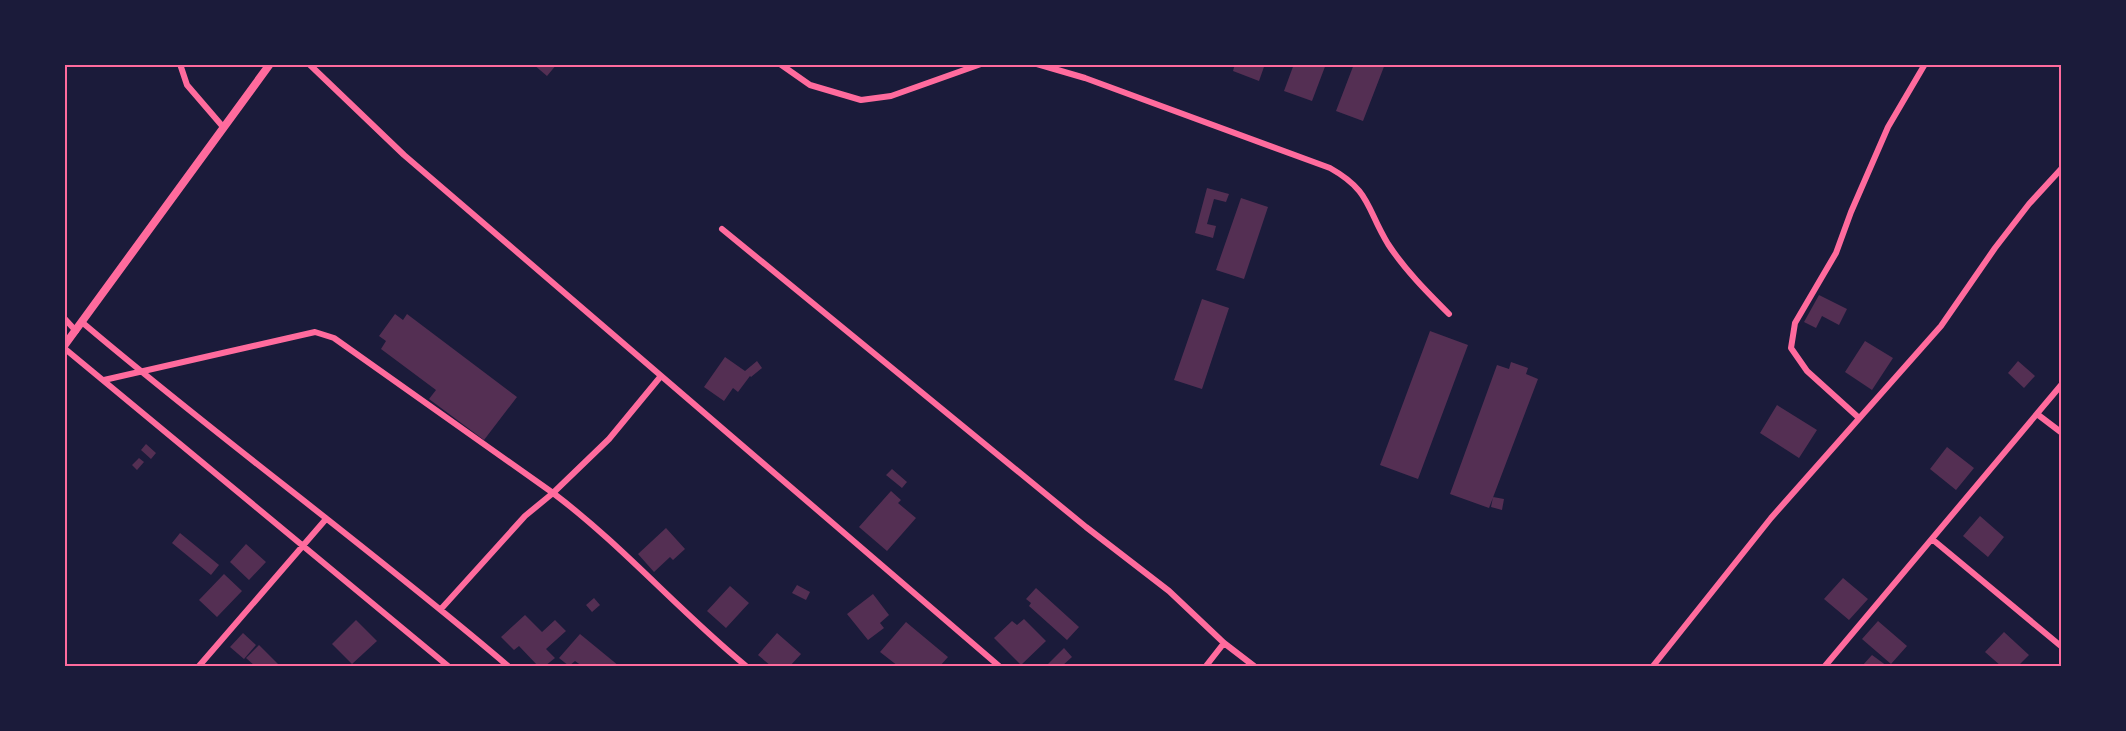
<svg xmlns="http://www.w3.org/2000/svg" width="2126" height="731" viewBox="0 0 2126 731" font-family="Commissioner,sans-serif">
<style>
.building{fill:#542f53}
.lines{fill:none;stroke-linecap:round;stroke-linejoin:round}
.minor{stroke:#ff6b9d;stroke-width:6}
.tertiary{stroke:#ff6b9d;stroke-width:8}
.neatline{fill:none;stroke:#ff6b9d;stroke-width:2}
</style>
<rect width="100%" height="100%" fill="#1b1b3a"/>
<path class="building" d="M 533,64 L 557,64 L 547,76 Z
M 1235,64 L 1265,64 L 1259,81 L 1233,71 Z
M 1294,64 L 1326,64 L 1312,101 L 1284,91 Z
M 1354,64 L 1385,64 L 1363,121 L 1336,111 Z
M 1207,188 L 1229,194 L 1226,202 L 1214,199 L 1207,224 L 1216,226 L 1213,238 L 1195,233 Z
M 1241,198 L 1268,207 L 1244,279 L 1216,270 Z
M 1819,295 L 1847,309 L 1839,325 L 1822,316 L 1816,328 L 1804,322 Z
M 1202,299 L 1229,308 L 1202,389 L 1174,380 Z
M 395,314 L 403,320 L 407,314 L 517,397 L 484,440 L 429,399 L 436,390 L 381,349 L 386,341 L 379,336 Z
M 1430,331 L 1468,345 L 1418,479 L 1380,465 Z
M 1865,341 L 1893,358 L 1872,390 L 1845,372 Z
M 725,357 L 745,371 L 757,361 L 762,368 L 751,377 L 750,376 L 738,392 L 733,388 L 724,401 L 704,387 Z
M 2018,361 L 2035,376 L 2024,388 L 2008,373 Z
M 1511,362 L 1528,368 L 1526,374 L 1538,379 L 1489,508 L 1450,494 L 1497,365 L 1509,369 Z
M 1777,405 L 1817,430 L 1799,458 L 1760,433 Z
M 146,444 L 156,453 L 151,459 L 141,450 Z
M 1947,447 L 1974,468 L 1956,490 L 1930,469 Z
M 139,458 L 144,462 L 137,470 L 132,465 Z
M 892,469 L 907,482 L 902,488 L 886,475 Z
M 891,491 L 901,500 L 898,503 L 916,518 L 887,551 L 859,527 Z
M 1493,497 L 1504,499 L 1502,510 L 1491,507 Z
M 1980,516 L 2004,537 L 1988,557 L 1963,536 Z
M 666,528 L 685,549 L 673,560 L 670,557 L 654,572 L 638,554 Z
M 180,533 L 219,565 L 211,575 L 172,543 Z
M 246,544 L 266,562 L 249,580 L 230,562 Z
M 224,574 L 242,591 L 217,617 L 199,600 Z
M 1843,578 L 1868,599 L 1849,620 L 1824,599 Z
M 797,585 L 810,592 L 806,600 L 792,593 Z
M 730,586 L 749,603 L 726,628 L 707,611 Z
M 1036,588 L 1079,627 L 1067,640 L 1029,606 L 1031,603 L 1026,599 Z
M 873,594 L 889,615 L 880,623 L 884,628 L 868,640 L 847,614 Z
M 594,598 L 600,605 L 592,612 L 586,605 Z
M 525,615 L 542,632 L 555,620 L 566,631 L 546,649 L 555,658 L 545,666 L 538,666 L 519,646 L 514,650 L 501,637 Z
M 1024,619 L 1046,641 L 1021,665 L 994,638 L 1012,621 L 1017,625 Z
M 356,620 L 377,641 L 352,664 L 332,644 Z
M 1878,621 L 1907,646 L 1891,664 L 1862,639 Z
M 906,622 L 948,657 L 940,666 L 898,666 L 880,652 Z
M 2004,632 L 2029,655 L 2018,666 L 2001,666 L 1985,652 Z
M 243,633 L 256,645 L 244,659 L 230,647 Z
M 777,633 L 801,654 L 790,666 L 771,666 L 758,655 Z
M 580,634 L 619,666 L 582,666 L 575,661 L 569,666 L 559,658 Z
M 259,645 L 280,666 L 255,666 L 246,658 Z
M 1064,648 L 1072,657 L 1062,666 L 1046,666 Z
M 1872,655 L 1887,666 L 1862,666 Z"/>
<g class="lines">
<path class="minor" d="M 180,64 L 187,85 L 224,128
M 309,64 L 404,155 L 999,666
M 780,64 L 810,85 L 861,100 L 891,96 L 981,64
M 1037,64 L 1085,78 L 1330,168 C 1371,191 1366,208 1388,244 C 1405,270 1427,292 1449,314
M 722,229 L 1086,527 L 1169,591 L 1224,643 L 1254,666
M 64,318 L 76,331
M 83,323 C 222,441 370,548 508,666
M 64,348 L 448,666
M 104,380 L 315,332 L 334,338 L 553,493 L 609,439 L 661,376
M 2037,414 L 2062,433
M 1859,418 L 1807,371 L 1791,348 L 1795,323 L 1836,253 L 1851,212 L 1888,127 L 1925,64
M 1932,539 L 2062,647
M 441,609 L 525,516 L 553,493 C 622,545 679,611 746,666
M 199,666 L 326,519
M 1206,666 L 1224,643
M 1653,666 L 1771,518 L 1941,326 L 1995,248 L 2029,204 L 2062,168
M 1825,666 L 2062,384"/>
<path class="tertiary" d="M 64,346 L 270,64"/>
</g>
<rect width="2126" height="731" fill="none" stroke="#1b1b3a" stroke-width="132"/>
<rect x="66" y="66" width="1994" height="599" class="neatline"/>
</svg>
